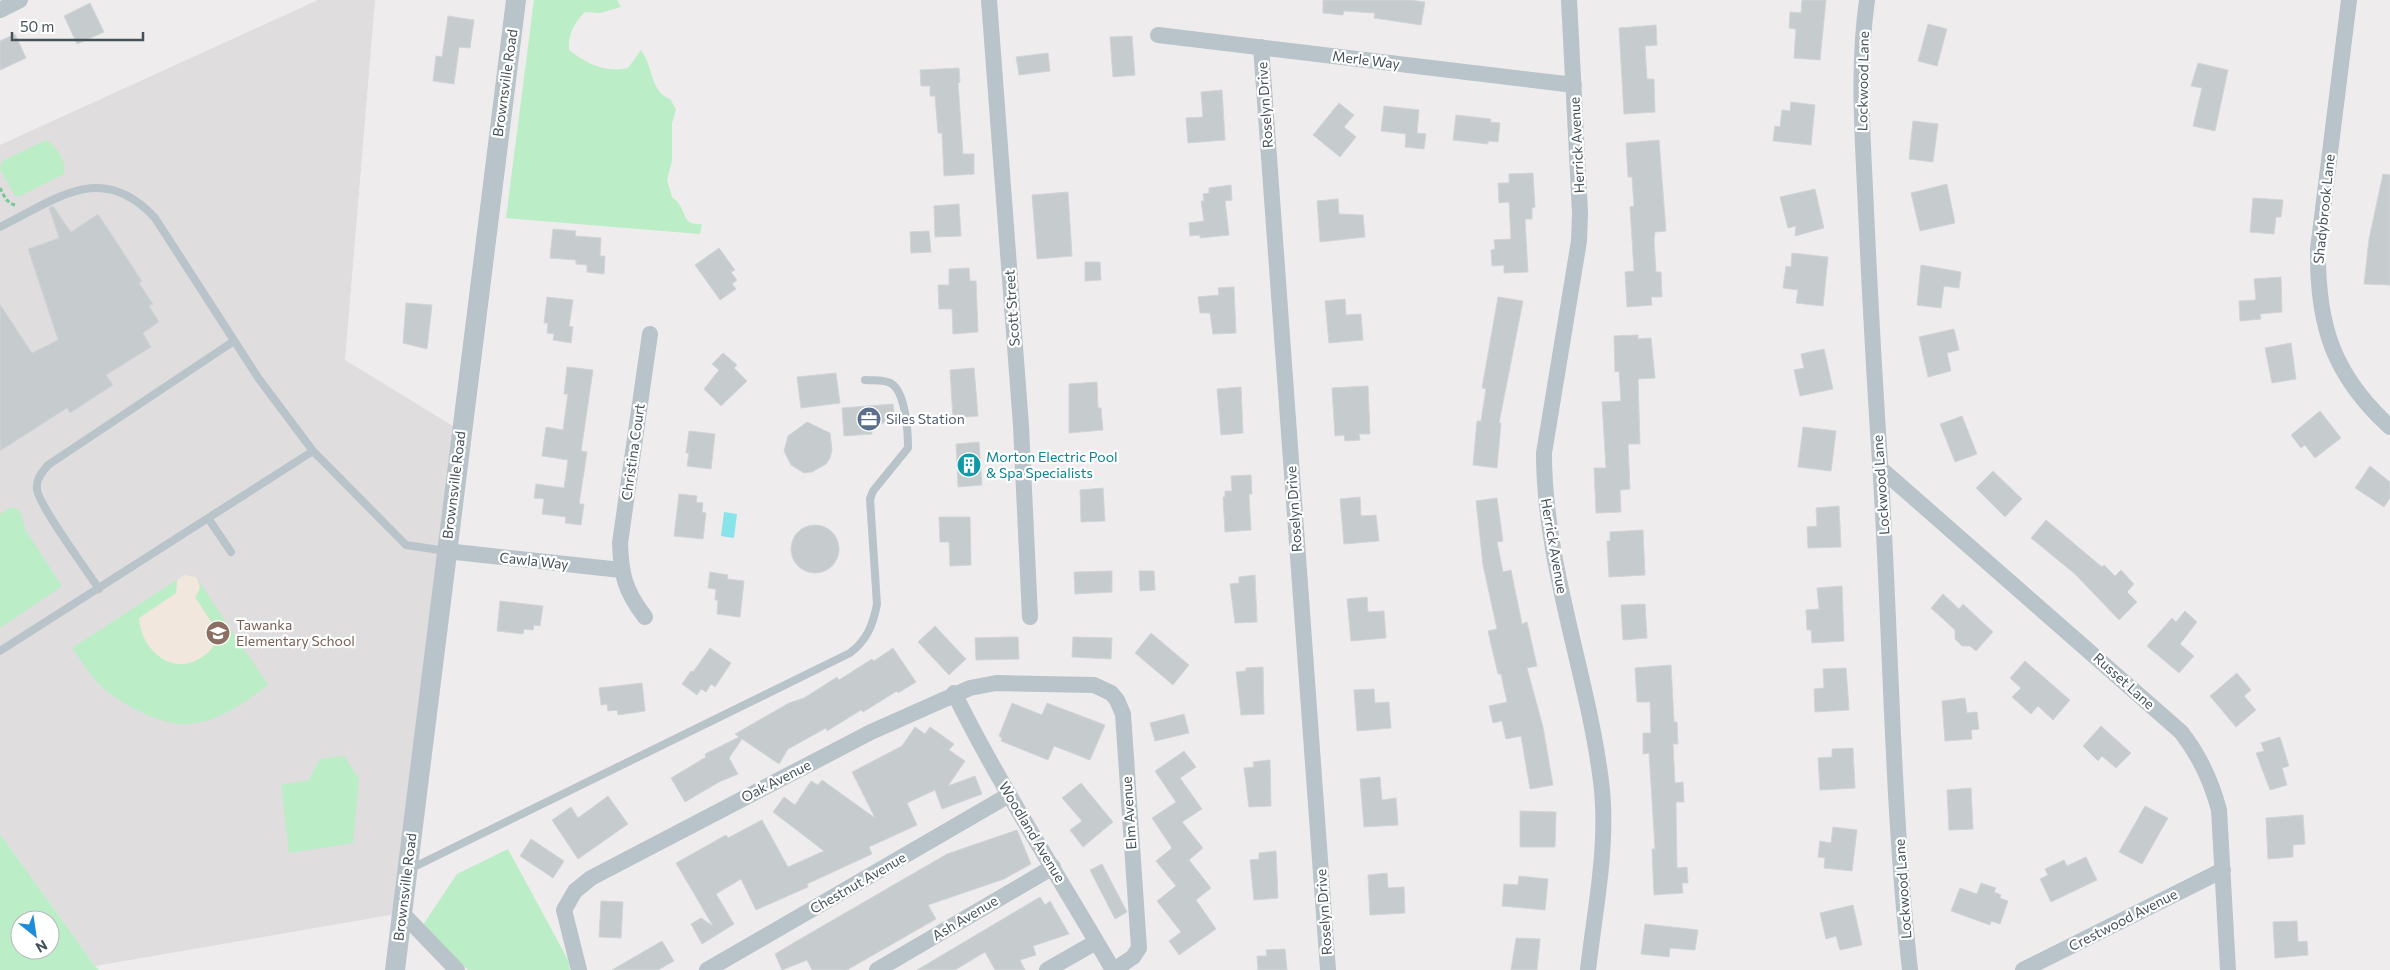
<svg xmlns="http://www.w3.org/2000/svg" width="2390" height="970" viewBox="0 0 2390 970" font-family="Commissioner,sans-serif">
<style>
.education{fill:#e0ddde}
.green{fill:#bbedc6;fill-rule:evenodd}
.sand{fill:#f1e7dd}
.water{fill:#89e4e9}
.building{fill:#c6cbce;stroke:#d1d4d8}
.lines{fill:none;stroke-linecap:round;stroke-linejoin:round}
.path{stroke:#74ca92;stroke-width:3;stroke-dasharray:4 2.5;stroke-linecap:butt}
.service{stroke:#b8c4c9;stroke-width:8}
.minor{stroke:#b8c4c9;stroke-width:16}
.tertiary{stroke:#b8c4c9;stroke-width:20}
.labels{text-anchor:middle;stroke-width:4.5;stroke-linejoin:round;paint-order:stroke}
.street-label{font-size:14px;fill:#455359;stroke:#fff}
.service-label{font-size:14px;fill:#4e5e75;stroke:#fff;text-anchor:start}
.culture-label{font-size:14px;fill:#0d838f;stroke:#fff;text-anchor:start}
.education-label{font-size:14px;fill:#785e54;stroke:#fff;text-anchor:start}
</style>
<rect width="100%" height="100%" fill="#efeced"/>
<path class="education" d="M 318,0 L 375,0 L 345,360 L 461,431 L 402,913 L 95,966 L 0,834 L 0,145 Z"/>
<path class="green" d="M 534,0 L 617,0 L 621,7 L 600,13 L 585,12 C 574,23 568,34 569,50 C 587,64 605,73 628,68 L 641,50 C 653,65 650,92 670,99 L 676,109 L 672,124 L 672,161 L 667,180 L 672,197 C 689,209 679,226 702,224 L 700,234 L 506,218 Z
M 46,140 C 56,145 67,162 64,174 L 20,196 L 15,196 L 0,169 L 2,161 Z
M 10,508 L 16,508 L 20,512 L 26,531 L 62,586 L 0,628 L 0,514 Z
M 184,575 L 196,577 L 268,685 C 245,702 218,722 189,724 C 163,727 118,703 100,685 C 89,674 81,660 72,648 Z
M 344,756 L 359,779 L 353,843 L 289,853 L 281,785 L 309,780 L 320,759 Z
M 0,834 L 95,966 L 99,970 L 0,970 ZM 20,920 L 50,920 L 50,950 L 20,950 Z
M 508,849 L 568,960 L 570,970 L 468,970 L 423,925 L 457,874 Z"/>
<path class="sand" d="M 184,575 L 196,577 C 201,586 201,589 195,597 L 220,635 C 216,642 212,650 206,654 C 176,680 141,652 139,618 L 176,593 L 177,580 Z"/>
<path class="water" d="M 724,512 L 737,514 L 734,538 L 721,536 Z"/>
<path class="building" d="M 1323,0 L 1409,0 L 1425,2 L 1421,25 L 1374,18 L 1375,13 L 1344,11 L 1343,15 L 1323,13 Z
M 1802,0 L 1826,0 L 1820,60 L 1794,58 L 1796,29 L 1789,28 L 1790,12 L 1801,13 Z
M 90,3 L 104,32 L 77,44 L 64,16 Z
M 448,16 L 474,20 L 470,48 L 459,47 L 454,84 L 433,81 L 436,56 L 442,57 Z
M 1928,24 L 1947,29 L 1937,66 L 1918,61 Z
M 1656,25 L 1657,45 L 1645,46 L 1647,79 L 1654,79 L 1655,112 L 1624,114 L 1619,28 Z
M 15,34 L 26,58 L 0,70 L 0,41 Z
M 1132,36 L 1135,75 L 1113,77 L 1110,37 Z
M 1048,53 L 1050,71 L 1019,75 L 1016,57 Z
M 2198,63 L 2228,70 L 2215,131 L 2193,126 L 2202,88 L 2191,86 Z
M 959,68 L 960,82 L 958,83 L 963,154 L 974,154 L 974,174 L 944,176 L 942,133 L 938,133 L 935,96 L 930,96 L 930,86 L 921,86 L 920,70 Z
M 1222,90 L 1225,140 L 1188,143 L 1186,118 L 1203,117 L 1201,92 Z
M 1791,102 L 1815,105 L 1811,145 L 1773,141 L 1775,126 L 1780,127 L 1782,110 L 1790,111 Z
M 1339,103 L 1354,115 L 1344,127 L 1356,137 L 1340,157 L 1313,135 Z
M 1384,106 L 1419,110 L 1417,133 L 1426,134 L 1424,149 L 1405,147 L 1406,134 L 1381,131 Z
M 1456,115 L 1491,119 L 1490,122 L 1500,123 L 1498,142 L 1488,141 L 1488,144 L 1453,140 Z
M 1913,121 L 1938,124 L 1933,162 L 1909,159 Z
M 1659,140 L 1666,231 L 1655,232 L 1654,240 L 1656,272 L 1661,272 L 1662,297 L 1651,297 L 1652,305 L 1627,307 L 1625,272 L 1634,271 L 1630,207 L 1634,206 L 1632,177 L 1628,177 L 1626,143 Z
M 1533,173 L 1535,207 L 1532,208 L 1532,219 L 1525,219 L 1528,272 L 1504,273 L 1504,265 L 1492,266 L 1491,250 L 1495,249 L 1494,240 L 1511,239 L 1509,202 L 1499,203 L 1498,183 L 1509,183 L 1509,174 Z
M 2383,174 L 2390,175 L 2390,285 L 2364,284 L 2369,239 Z
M 1947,184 L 1955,223 L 1920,231 L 1911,193 Z
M 1231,185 L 1232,200 L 1225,201 L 1229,235 L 1200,238 L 1200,235 L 1190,236 L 1189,223 L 1204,221 L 1201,201 L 1204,201 L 1203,194 L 1209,193 L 1209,188 Z
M 1815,189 L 1824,228 L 1795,236 L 1796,226 L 1788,228 L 1780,197 Z
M 1068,192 L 1072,256 L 1037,259 L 1032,195 Z
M 2253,198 L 2283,200 L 2281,217 L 2276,217 L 2274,234 L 2250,232 Z
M 1338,199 L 1339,214 L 1363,215 L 1365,237 L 1320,242 L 1317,201 Z
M 959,204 L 961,236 L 935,237 L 934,206 Z
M 53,206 L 71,232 L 98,214 L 142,281 L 139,283 L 153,304 L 149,306 L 159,322 L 143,333 L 151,347 L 106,375 L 113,385 L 70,413 L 67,408 L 0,451 L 0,304 L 32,353 L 58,340 L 28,249 L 59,238 L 49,208 Z
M 553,229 L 576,231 L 575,236 L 601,238 L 600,256 L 605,256 L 604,274 L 587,272 L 587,265 L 576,264 L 576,260 L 550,258 Z
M 929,231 L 931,252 L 911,253 L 910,232 Z
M 719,248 L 735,270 L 731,272 L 737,280 L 732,284 L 736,289 L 720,300 L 695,265 Z
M 1792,253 L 1828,257 L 1823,306 L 1796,303 L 1798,290 L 1783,288 L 1786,266 L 1791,267 Z
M 1085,262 L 1100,262 L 1101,280 L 1085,281 Z
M 1921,265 L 1961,272 L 1959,288 L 1944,286 L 1941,308 L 1917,305 Z
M 969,268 L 970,281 L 976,281 L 978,332 L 953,334 L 952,309 L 939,309 L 938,285 L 949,285 L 949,269 Z
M 2281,277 L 2282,312 L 2260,314 L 2261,319 L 2240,321 L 2239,301 L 2256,300 L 2254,279 Z
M 1234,287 L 1236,333 L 1213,334 L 1210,313 L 1200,313 L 1198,297 L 1219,295 L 1218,288 Z
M 547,297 L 573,300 L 569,326 L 573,327 L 571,343 L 553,340 L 554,334 L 547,333 L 548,323 L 544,323 Z
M 1498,297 L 1523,301 L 1499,423 L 1501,423 L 1497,468 L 1473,465 L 1477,421 L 1481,421 L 1486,389 L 1482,388 Z
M 1345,299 L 1346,315 L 1361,314 L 1363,340 L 1329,343 L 1325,301 Z
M 406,303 L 432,305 L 427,349 L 403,343 Z
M 1954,329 L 1959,350 L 1947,353 L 1951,371 L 1928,377 L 1919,337 Z
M 1638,335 L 1638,339 L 1651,338 L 1655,378 L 1638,379 L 1640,444 L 1628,444 L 1630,489 L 1620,490 L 1621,512 L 1596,513 L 1594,468 L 1606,468 L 1602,402 L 1621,401 L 1619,371 L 1615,372 L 1614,336 Z
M 2291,343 L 2296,379 L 2272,383 L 2265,348 Z
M 1824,349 L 1833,389 L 1800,396 L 1794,370 L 1804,368 L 1801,354 Z
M 723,353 L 737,365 L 734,368 L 747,381 L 721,406 L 704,389 L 719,370 L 712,364 Z
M 567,367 L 593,370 L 581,451 L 587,452 L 579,504 L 584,504 L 581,525 L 565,523 L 566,517 L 542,514 L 544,499 L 534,498 L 536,484 L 564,488 L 568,460 L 542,456 L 546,427 L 563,430 L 568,394 L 564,394 Z
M 974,368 L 978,416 L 953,418 L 950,370 Z
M 836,373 L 840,403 L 801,408 L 797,377 Z
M 1097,382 L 1098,408 L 1101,408 L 1103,430 L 1069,433 L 1069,384 Z
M 1368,386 L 1370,434 L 1359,434 L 1360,440 L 1345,441 L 1344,435 L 1335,436 L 1332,388 Z
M 1241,387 L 1243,433 L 1221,435 L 1217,389 Z
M 893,404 L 895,422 L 871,424 L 872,434 L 844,436 L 842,408 Z
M 2320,411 L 2341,438 L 2315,458 L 2305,445 L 2301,448 L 2291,435 Z
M 1962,416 L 1977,454 L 1955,462 L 1940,424 Z
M 807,422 L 830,433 L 832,450 L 830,458 L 826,464 L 812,472 L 804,473 L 791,465 L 784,451 L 788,436 Z
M 1803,427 L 1836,431 L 1831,471 L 1798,467 Z
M 689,431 L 715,434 L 711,469 L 687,466 L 689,453 L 686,453 Z
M 979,442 L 982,485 L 958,487 L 956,444 Z
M 2370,466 L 2390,482 L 2390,498 L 2384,507 L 2355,488 Z
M 1993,471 L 2022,499 L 2005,517 L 1976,488 Z
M 1251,475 L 1252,494 L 1249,494 L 1251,530 L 1225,532 L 1223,497 L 1225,497 L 1225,491 L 1232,491 L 1231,476 Z
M 1103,488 L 1105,521 L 1081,522 L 1080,490 Z
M 679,494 L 697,496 L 696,502 L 703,503 L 702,512 L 706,513 L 703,539 L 674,536 Z
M 1360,497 L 1361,516 L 1376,515 L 1379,541 L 1344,544 L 1340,499 Z
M 1497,498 L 1503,541 L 1497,542 L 1503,572 L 1511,570 L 1522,624 L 1527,622 L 1537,666 L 1527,668 L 1543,727 L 1553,785 L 1530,789 L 1521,736 L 1506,739 L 1502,721 L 1493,723 L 1489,706 L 1507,702 L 1501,674 L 1498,674 L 1488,631 L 1497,629 L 1483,565 L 1476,501 Z
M 1839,506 L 1841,547 L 1808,548 L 1807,527 L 1817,526 L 1816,508 Z
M 939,517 L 970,517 L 971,565 L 950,566 L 949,542 L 940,542 Z
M 2046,520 L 2102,567 L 2104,565 L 2115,576 L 2121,570 L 2134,584 L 2127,592 L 2137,602 L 2119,620 L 2075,574 L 2031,538 Z
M791 549a24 24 0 1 1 48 0a24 24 0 1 1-48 0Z
M 1643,530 L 1645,575 L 1609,577 L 1607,541 L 1610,541 L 1610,532 Z
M 1112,571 L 1112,592 L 1075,594 L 1074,572 Z
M 1139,571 L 1154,571 L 1155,590 L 1140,591 Z
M 710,572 L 728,575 L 727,579 L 744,581 L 740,617 L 717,614 L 718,600 L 715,600 L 716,589 L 708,588 Z
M 1255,575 L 1257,622 L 1235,623 L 1230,584 L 1239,583 L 1239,577 Z
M 1842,586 L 1844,641 L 1812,643 L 1811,630 L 1807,630 L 1806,610 L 1819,609 L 1817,588 Z
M 1943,594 L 1959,609 L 1963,604 L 1993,632 L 1976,651 L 1970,646 L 1962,646 L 1955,639 L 1955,630 L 1931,608 Z
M 1367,597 L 1368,612 L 1384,611 L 1386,638 L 1351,641 L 1347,599 Z
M 500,601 L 543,606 L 540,626 L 534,625 L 533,630 L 524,629 L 523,634 L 497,631 Z
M 1645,604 L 1647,638 L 1623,640 L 1621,605 Z
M 2185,611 L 2197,622 L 2180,644 L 2194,656 L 2179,673 L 2147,646 L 2172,618 L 2176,622 Z
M 935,626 L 966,659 L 949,675 L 918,642 Z
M 1151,633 L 1189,665 L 1173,685 L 1135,653 Z
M 1010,637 L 1018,637 L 1019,659 L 976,660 L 975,638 Z
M 1073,637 L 1112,638 L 1111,659 L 1072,657 Z
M 710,648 L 731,663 L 715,687 L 711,684 L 706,692 L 701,689 L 697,695 L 682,684 L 691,671 L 693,672 Z
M 893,648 L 916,682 L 898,693 L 897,691 L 863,712 L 861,710 L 827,731 L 826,728 L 788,749 L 779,764 L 742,739 L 729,758 L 738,774 L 719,782 L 685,802 L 671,778 L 706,757 L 705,754 L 739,737 L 735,734 L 789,703 L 804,698 L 837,677 L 839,680 L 872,659 L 874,661 Z
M 2025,661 L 2070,700 L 2053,720 L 2038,706 L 2031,714 L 2012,697 L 2021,688 L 2010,678 Z
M 1671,665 L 1674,722 L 1677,722 L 1678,744 L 1673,744 L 1675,783 L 1683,782 L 1684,802 L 1676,802 L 1677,868 L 1687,867 L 1688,883 L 1682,883 L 1683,893 L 1654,895 L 1652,849 L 1655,849 L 1649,753 L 1643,754 L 1643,733 L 1651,733 L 1650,702 L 1637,702 L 1635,668 Z
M 1263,667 L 1264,714 L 1241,715 L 1236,672 L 1246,671 L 1246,668 Z
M 1846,668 L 1849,710 L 1815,712 L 1814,689 L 1824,688 L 1823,669 Z
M 2237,673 L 2251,690 L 2244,696 L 2256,710 L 2236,727 L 2210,696 Z
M 642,683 L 645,711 L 618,715 L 617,710 L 608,711 L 607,704 L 601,705 L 599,688 Z
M 1374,689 L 1375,703 L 1389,702 L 1391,728 L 1357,731 L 1354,690 Z
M 1965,698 L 1967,713 L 1977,712 L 1979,729 L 1971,730 L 1972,739 L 1945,741 L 1942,701 Z
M 1012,703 L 1042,715 L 1047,703 L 1105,725 L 1090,760 L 1054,746 L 1048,760 L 1001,741 L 1002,738 L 999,736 Z
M 1184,714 L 1189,733 L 1155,741 L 1150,723 Z
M 2101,726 L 2131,753 L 2116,768 L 2102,756 L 2098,761 L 2083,746 Z
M 915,727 L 925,734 L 930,727 L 954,744 L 949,750 L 965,761 L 948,786 L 975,776 L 982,794 L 942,809 L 935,790 L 907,803 L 917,825 L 869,847 L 872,854 L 807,884 L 808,887 L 756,910 L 741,879 L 716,894 L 734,924 L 702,944 L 691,924 L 701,918 L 713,926 L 676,863 L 726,835 L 728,838 L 762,820 L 788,867 L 824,851 L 773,812 L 784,797 L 795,805 L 811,781 L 818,785 L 822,780 L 875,818 L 852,772 L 902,746 Z
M 2280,737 L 2289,766 L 2282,768 L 2287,785 L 2270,790 L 2256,753 L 2264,751 L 2261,743 Z
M 1853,748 L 1855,788 L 1820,790 L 1818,758 L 1832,757 L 1832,749 Z
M 1184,751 L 1196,767 L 1180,778 L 1202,809 L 1182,822 L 1203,848 L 1189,860 L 1211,888 L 1196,900 L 1216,929 L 1179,955 L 1169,941 L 1181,932 L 1157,901 L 1176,886 L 1156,861 L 1172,848 L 1152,818 L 1176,802 L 1155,771 Z
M 1270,760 L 1271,806 L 1249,807 L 1244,768 L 1254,767 L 1253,762 Z
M 1380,777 L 1382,800 L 1396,798 L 1398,825 L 1364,827 L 1360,779 Z
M 1081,783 L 1113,822 L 1083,847 L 1070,830 L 1082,821 L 1062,798 Z
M 1971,788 L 1973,829 L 1949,830 L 1947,790 Z
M 608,796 L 628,824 L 578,859 L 552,820 L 571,807 L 578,818 Z
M 2145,806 L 2168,818 L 2142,864 L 2119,852 Z
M 1520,811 L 1556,812 L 1555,847 L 1520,847 Z
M 2303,815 L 2305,844 L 2293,845 L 2293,857 L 2268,859 L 2266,818 Z
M 1833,827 L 1857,830 L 1852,871 L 1824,868 L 1825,858 L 1818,857 L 1820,841 L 1831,843 Z
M 1017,830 L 1031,864 L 1004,879 L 928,905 L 936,919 L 847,970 L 812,970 L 807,960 L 782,970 L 775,954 L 795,942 L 947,854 Z
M 531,839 L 564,861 L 553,878 L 520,856 Z
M 1276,851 L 1278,898 L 1254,900 L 1250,860 L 1259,859 L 1259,853 Z
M 2086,857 L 2097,880 L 2051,902 L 2040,879 L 2048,875 L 2045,869 L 2064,860 L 2067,866 Z
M 1102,864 L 1127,912 L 1115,919 L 1090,870 Z
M 1387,873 L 1388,888 L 1404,887 L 1405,913 L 1370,915 L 1368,875 Z
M 1519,876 L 1548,879 L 1545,910 L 1502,906 L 1504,884 L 1518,885 Z
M 1981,883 L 1996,888 L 1994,892 L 2001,895 L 2000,898 L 2008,901 L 2000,924 L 1991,921 L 1990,925 L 1951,911 L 1960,888 L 1977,894 Z
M 1040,897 L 1045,905 L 1050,901 L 1069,934 L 1033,946 L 1036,955 L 1020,960 L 1025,970 L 995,970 L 985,952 L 955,970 L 917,970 Z
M 601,901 L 623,902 L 621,938 L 599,937 Z
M 1853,905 L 1862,945 L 1840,950 L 1836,936 L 1826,939 L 1820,913 Z
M 2297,921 L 2298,942 L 2307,941 L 2308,955 L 2275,958 L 2273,922 Z
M 1645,924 L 1698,930 L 1695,950 L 1670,948 L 1669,957 L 1641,954 Z
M 1516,938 L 1540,939 L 1537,970 L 1511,970 Z
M 662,941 L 674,961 L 658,970 L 612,970 Z
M 1285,949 L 1287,970 L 1258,970 L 1257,956 L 1267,956 L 1266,950 Z"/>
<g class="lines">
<path class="path" d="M 0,188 C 4,196 7,203 15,205"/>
<path class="service" d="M 0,227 C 57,199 102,160 155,218 L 259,379 L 313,451 L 406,545 L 446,551
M 208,518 L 231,552
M 99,589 C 88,572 37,503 37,489 C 36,478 42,473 48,465 L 234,341
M 0,651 L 313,451
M 410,869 L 850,653 C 867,640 873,625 877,604 L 870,499 L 873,491 L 908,448 C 908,433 906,394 892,384 C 885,379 873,381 865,380"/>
<path class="minor" d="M 989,0 L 1021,426 L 1030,617
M 1569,0 L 1580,213 L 1579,241 L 1544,453 C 1544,565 1587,671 1601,781 C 1609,844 1595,908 1588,970
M 1867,0 C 1857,70 1863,139 1866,210 C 1870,299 1875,388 1881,478 C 1891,642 1892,807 1910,970
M 2349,0 L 2318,249 C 2317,325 2333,375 2390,427
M 0,10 L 20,0
M 1158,35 L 1574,85
M 1261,47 L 1328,970
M 1880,468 L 2181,732 C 2200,756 2211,780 2219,810 L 2228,970
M 446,551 L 621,570
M 645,617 C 625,591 621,575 620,543 L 650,334
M 954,693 C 1001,788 1060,878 1113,970
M 402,913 L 457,970
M 579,970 L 564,910 L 575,891 L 591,878 L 871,732 L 970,688 L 996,683 L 1094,685 L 1111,693 L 1117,700 L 1123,714 L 1139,948 L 1133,957 L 1114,970
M 707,970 L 1009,795
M 877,970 L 1053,867
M 1047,970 L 1096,942
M 2023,970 L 2223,870"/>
<path class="tertiary" d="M 395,970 L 516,0"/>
</g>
<defs>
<symbol id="office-disc" viewBox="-11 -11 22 22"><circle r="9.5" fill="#5c6f8a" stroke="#fff"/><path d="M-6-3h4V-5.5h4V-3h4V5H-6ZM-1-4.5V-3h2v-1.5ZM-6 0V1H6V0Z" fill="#fff"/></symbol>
<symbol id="building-disc" viewBox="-11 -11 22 22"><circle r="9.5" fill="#0f9aa8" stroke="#fff"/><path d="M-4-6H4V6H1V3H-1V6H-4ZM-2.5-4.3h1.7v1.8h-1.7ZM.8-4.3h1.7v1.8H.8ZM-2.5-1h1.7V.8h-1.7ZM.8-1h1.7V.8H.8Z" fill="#fff"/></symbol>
<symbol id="school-disc" viewBox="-11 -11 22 22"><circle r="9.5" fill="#8d6e63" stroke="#fff"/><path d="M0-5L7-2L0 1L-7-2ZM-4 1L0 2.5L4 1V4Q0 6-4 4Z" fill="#fff"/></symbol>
</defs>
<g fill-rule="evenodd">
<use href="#office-disc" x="855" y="405" width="28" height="28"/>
<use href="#building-disc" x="955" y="451" width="28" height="28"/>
<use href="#school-disc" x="204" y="619" width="28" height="28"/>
</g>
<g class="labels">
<g class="street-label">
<text transform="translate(1366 60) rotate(7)" y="5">Merle Way</text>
<text transform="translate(1863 81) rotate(-89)" y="5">Lockwood Lane</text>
<text transform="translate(505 83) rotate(-82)" y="5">Brownsville Road</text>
<text transform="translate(1265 105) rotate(-94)" y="5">Roselyn Drive</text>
<text transform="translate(1577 145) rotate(-93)" y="5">Herrick Avenue</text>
<text transform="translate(2324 209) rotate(-84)" y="5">Shadybrook Lane</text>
<text transform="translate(1012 308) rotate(-94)" y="5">Scott Street</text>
<text transform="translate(633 452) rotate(-82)" y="5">Christina Court</text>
<text transform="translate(454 485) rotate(-83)" y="5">Brownsville Road</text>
<text transform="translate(1881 485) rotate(-94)" y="5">Lockwood Lane</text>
<text transform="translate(1294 509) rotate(-94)" y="5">Roselyn Drive</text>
<text transform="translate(1554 546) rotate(80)" y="5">Herrick Avenue</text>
<text transform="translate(534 561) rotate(6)" y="5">Cawla Way</text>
<text transform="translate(2124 681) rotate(42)" y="5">Russet Lane</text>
<text transform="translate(776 781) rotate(-27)" y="5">Oak Avenue</text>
<text transform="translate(1129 813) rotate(-94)" y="5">Elm Avenue</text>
<text transform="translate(1032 832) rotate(59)" y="5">Woodland Avenue</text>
<text transform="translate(858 883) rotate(-30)" y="5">Chestnut Avenue</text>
<text transform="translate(405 887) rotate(-83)" y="5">Brownsville Road</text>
<text transform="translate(1903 889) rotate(-94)" y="5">Lockwood Lane</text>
<text transform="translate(1324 912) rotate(-94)" y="5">Roselyn Drive</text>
<text transform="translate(965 918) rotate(-31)" y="5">Ash Avenue</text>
<text transform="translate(2123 920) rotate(-27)" y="5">Crestwood Avenue</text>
</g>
<g class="service-label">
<text x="886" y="424">Siles Station</text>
</g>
<g class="culture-label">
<text x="986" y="462">Morton Electric Pool<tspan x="986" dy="16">&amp; Spa Specialists</tspan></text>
</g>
<g class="education-label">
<text x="236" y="630">Tawanka<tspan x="236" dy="16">Elementary School</tspan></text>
</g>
</g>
<g transform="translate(35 935) rotate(150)"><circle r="24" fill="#ffffff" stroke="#b5babd"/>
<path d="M0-4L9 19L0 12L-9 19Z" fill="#1d8cd9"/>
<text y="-8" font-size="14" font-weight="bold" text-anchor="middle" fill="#455359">N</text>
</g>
<path d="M12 32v8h131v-8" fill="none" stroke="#455359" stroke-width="2.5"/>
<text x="20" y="32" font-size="15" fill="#455359" stroke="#ffffff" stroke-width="4" paint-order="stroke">50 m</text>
</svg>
